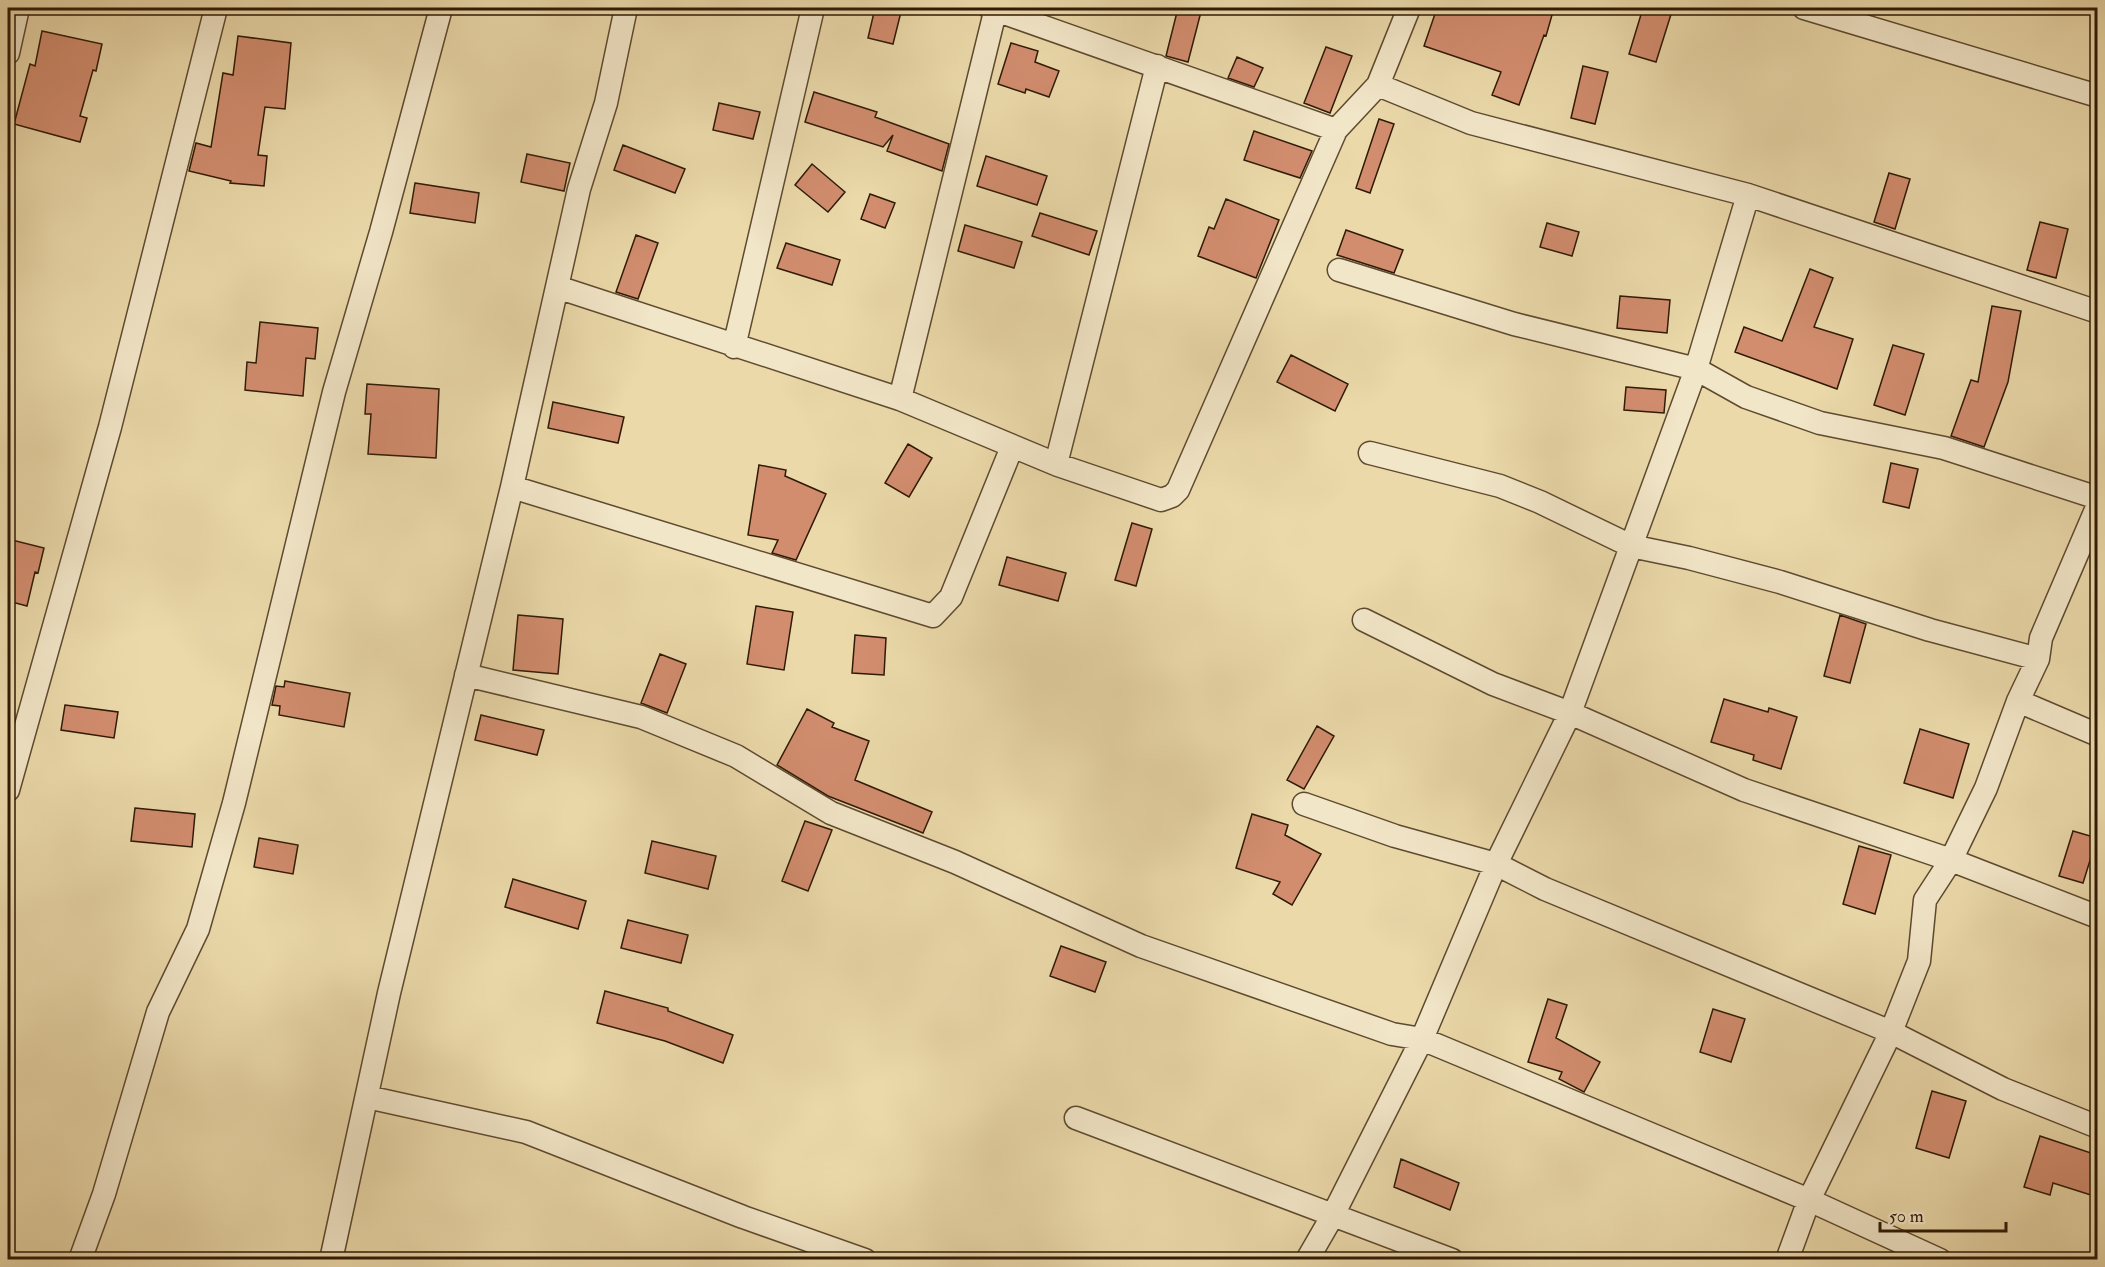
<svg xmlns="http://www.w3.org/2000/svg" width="2105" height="1267" viewBox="0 0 2105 1267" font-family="'IM FELL Double Pica',serif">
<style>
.building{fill:#d28d6f;stroke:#2f1a06;stroke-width:1.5}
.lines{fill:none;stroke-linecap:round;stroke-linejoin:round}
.minor-casing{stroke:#5e4a2f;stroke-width:25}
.minor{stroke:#f2e6c8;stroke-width:22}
</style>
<rect width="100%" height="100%" fill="#ebd9aa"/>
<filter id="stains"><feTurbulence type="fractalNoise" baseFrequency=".00333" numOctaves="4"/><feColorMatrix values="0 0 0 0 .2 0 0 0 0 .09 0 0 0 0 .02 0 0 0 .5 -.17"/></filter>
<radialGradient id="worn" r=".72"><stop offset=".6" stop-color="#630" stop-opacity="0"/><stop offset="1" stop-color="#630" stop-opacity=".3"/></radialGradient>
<path class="building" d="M 875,8 L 902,8 L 893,44 L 868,38 Z
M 1178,8 L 1202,8 L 1188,62 L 1166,56 Z
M 1437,8 L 1554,8 L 1546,36 L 1544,35 L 1519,105 L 1492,95 L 1501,72 L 1424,46 Z
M 1643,8 L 1673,8 L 1656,62 L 1629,54 Z
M 42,31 L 102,44 L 96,71 L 93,70 L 80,116 L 87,118 L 80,142 L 14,124 L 30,64 L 35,66 Z
M 238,36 L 291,43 L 285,109 L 265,107 L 258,155 L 267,156 L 264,186 L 230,183 L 231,181 L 189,171 L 196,143 L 211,147 L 223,73 L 233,75 Z
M 1011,43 L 1038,51 L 1035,62 L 1059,71 L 1049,97 L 1026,89 L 1025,93 L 998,84 Z
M 1326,47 L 1352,56 L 1330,113 L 1304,103 Z
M 1237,57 L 1263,68 L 1254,87 L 1228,78 Z
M 1583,66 L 1608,72 L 1595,124 L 1571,118 Z
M 814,92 L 877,112 L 875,117 L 949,144 L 942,171 L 887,151 L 893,135 L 883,147 L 805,122 Z
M 719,103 L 760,112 L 753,139 L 713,130 Z
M 1379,119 L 1394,124 L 1370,193 L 1356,188 Z
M 1254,131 L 1312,151 L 1300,178 L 1244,160 Z
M 623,145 L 685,169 L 675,193 L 614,170 Z
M 527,154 L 570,163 L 564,191 L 521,182 Z
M 986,156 L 1047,176 L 1037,205 L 977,186 Z
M 812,164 L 845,192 L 828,212 L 795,185 Z
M 1889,173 L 1910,179 L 1895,229 L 1874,222 Z
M 415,183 L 479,193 L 475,223 L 410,213 Z
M 870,194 L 895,203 L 885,228 L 861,219 Z
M 1226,199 L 1279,220 L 1256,278 L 1198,256 L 1209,227 L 1214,229 Z
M 1040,213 L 1097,231 L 1089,255 L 1032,236 Z
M 2040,222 L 2068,229 L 2056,278 L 2027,270 Z
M 1547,223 L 1579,232 L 1572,256 L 1540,247 Z
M 965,225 L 1022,242 L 1014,268 L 958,251 Z
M 1346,230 L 1403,250 L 1394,273 L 1337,255 Z
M 636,235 L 658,243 L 638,299 L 616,292 Z
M 786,243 L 840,260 L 832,285 L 777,268 Z
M 1810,269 L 1833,278 L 1814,327 L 1853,339 L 1837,389 L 1735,352 L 1744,327 L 1782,341 Z
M 1620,296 L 1670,300 L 1667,333 L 1617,328 Z
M 1992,306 L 2021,311 L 2008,382 L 1984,447 L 1951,436 L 1971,380 L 1978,382 Z
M 260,322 L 318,328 L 315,359 L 306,358 L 303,396 L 245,390 L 247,362 L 256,363 Z
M 1893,345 L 1924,354 L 1905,415 L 1874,405 Z
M 1291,355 L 1348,384 L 1335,411 L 1277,382 Z
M 367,384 L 439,389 L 436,458 L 368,454 L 371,414 L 365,414 Z
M 1626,387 L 1666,390 L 1664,413 L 1624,410 Z
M 553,402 L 624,417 L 618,443 L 548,428 Z
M 908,444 L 932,458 L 909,497 L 885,483 Z
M 1891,463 L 1918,469 L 1909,508 L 1883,502 Z
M 759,465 L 786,470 L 785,476 L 826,494 L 796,560 L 772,553 L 778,540 L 748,535 Z
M 1132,523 L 1152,529 L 1136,586 L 1115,580 Z
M 8,539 L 44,548 L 38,573 L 35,572 L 27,606 L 8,601 Z
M 1007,557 L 1066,573 L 1058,601 L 999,585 Z
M 756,606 L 793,612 L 784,670 L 747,664 Z
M 518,615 L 563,619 L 558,674 L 513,670 Z
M 1840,615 L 1866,624 L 1850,683 L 1824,676 Z
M 855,635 L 886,638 L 884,675 L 852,673 Z
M 660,654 L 686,664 L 667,713 L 641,703 Z
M 285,681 L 350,693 L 344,727 L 279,715 L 280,706 L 272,705 L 276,686 L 284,687 Z
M 1724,699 L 1768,712 L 1769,708 L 1797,717 L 1781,769 L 1753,760 L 1754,755 L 1711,742 Z
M 65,705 L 118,712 L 114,738 L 61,730 Z
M 807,709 L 834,723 L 832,727 L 869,741 L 855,780 L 932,812 L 923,833 L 828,796 L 777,765 Z
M 481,715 L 544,730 L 537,755 L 475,740 Z
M 1317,726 L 1334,736 L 1304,789 L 1287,780 Z
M 1920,729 L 1969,744 L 1953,798 L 1904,783 Z
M 135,808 L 195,814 L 192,847 L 131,841 Z
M 1252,814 L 1288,825 L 1285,835 L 1321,854 L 1292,905 L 1273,894 L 1280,882 L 1236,868 Z
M 805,821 L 832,830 L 808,891 L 782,881 Z
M 2073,831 L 2097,838 L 2083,883 L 2059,876 Z
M 259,838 L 298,845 L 293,874 L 254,867 Z
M 652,841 L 716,856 L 708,889 L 645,873 Z
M 1859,846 L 1891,855 L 1875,914 L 1843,904 Z
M 513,879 L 586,901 L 578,929 L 505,907 Z
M 628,920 L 688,935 L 681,963 L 621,948 Z
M 1061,946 L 1106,962 L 1095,992 L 1050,976 Z
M 605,991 L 668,1008 L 668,1011 L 733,1035 L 723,1063 L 665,1041 L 597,1023 Z
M 1548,999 L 1567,1005 L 1556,1038 L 1600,1062 L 1584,1092 L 1559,1079 L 1562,1072 L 1528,1062 Z
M 1713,1009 L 1745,1019 L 1731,1062 L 1700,1052 Z
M 1932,1091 L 1966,1101 L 1949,1158 L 1916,1148 Z
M 2040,1136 L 2097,1155 L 2097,1173 L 2091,1195 L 2053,1183 L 2050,1195 L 2024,1187 Z
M 1401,1159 L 1459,1183 L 1450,1210 L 1394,1187 Z"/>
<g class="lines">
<defs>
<path id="minor" d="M 990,8 L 1336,130
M 1804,8 L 2098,96
M 8,53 L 18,8
M 1378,85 L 1471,123 L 1748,195 L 2098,312
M 1339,270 L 1514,324 L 1696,369 L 1746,397 L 1820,423 L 1944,448 L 2098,498
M 557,287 L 900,399 L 1058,465 L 1161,500 L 1172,496 L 1178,490 L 1336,130 L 1378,85 L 1409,8
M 734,347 L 813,8
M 900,399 L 996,8
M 1370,453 L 1500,486 L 1540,502 L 1631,546 L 1689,558 L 1780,582 L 1930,630 L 2038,659
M 1056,464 L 1157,66
M 512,487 L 933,616 L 951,597 L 1012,447
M 1364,620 L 1493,684 L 1570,713 L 1744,790 L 1951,860 L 2098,917
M 466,675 L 641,717 L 736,756 L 831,813 L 955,862 L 1141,946 L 1392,1034 L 1422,1039 L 1809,1200 L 1940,1260
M 2018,701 L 2098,735
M 8,790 L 110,427 L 216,8
M 1304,804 L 1395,836 L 1496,864 L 1545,889 L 1891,1032 L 2003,1089 L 2098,1127
M 367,1097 L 526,1132 L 743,1217 L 865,1260
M 1076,1118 L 1452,1260
M 80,1260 L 104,1194 L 158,1012 L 198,929 L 234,803 L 334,392 L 381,232 L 441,8
M 331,1260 L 389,993 L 512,487 L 579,189 L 606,103 L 626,8
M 1307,1260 L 1333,1215 L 1422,1039 L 1496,864 L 1570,713 L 1696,369 L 1748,195
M 1787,1260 L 1809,1200 L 1891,1032 L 1919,961 L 1925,900 L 1951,860 L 1986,788 L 2018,701 L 2038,659 L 2041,638 L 2098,505"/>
</defs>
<use href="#minor" class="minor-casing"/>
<use href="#minor" class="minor"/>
</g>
<rect width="2105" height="1267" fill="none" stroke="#ebd9aa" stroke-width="30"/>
<rect x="9" y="9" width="2087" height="1249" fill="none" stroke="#2f1a06" stroke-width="3"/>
<rect x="15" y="15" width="2075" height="1237" fill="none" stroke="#2f1a06" stroke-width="1.5"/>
<path d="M1880 1222v9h126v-9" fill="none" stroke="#2f1a06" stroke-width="3"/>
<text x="1889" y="1222" font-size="18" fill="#2f1a06" stroke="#f2e6c8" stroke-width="4.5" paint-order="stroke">50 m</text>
<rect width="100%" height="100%" filter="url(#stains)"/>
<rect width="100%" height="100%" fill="url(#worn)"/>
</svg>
